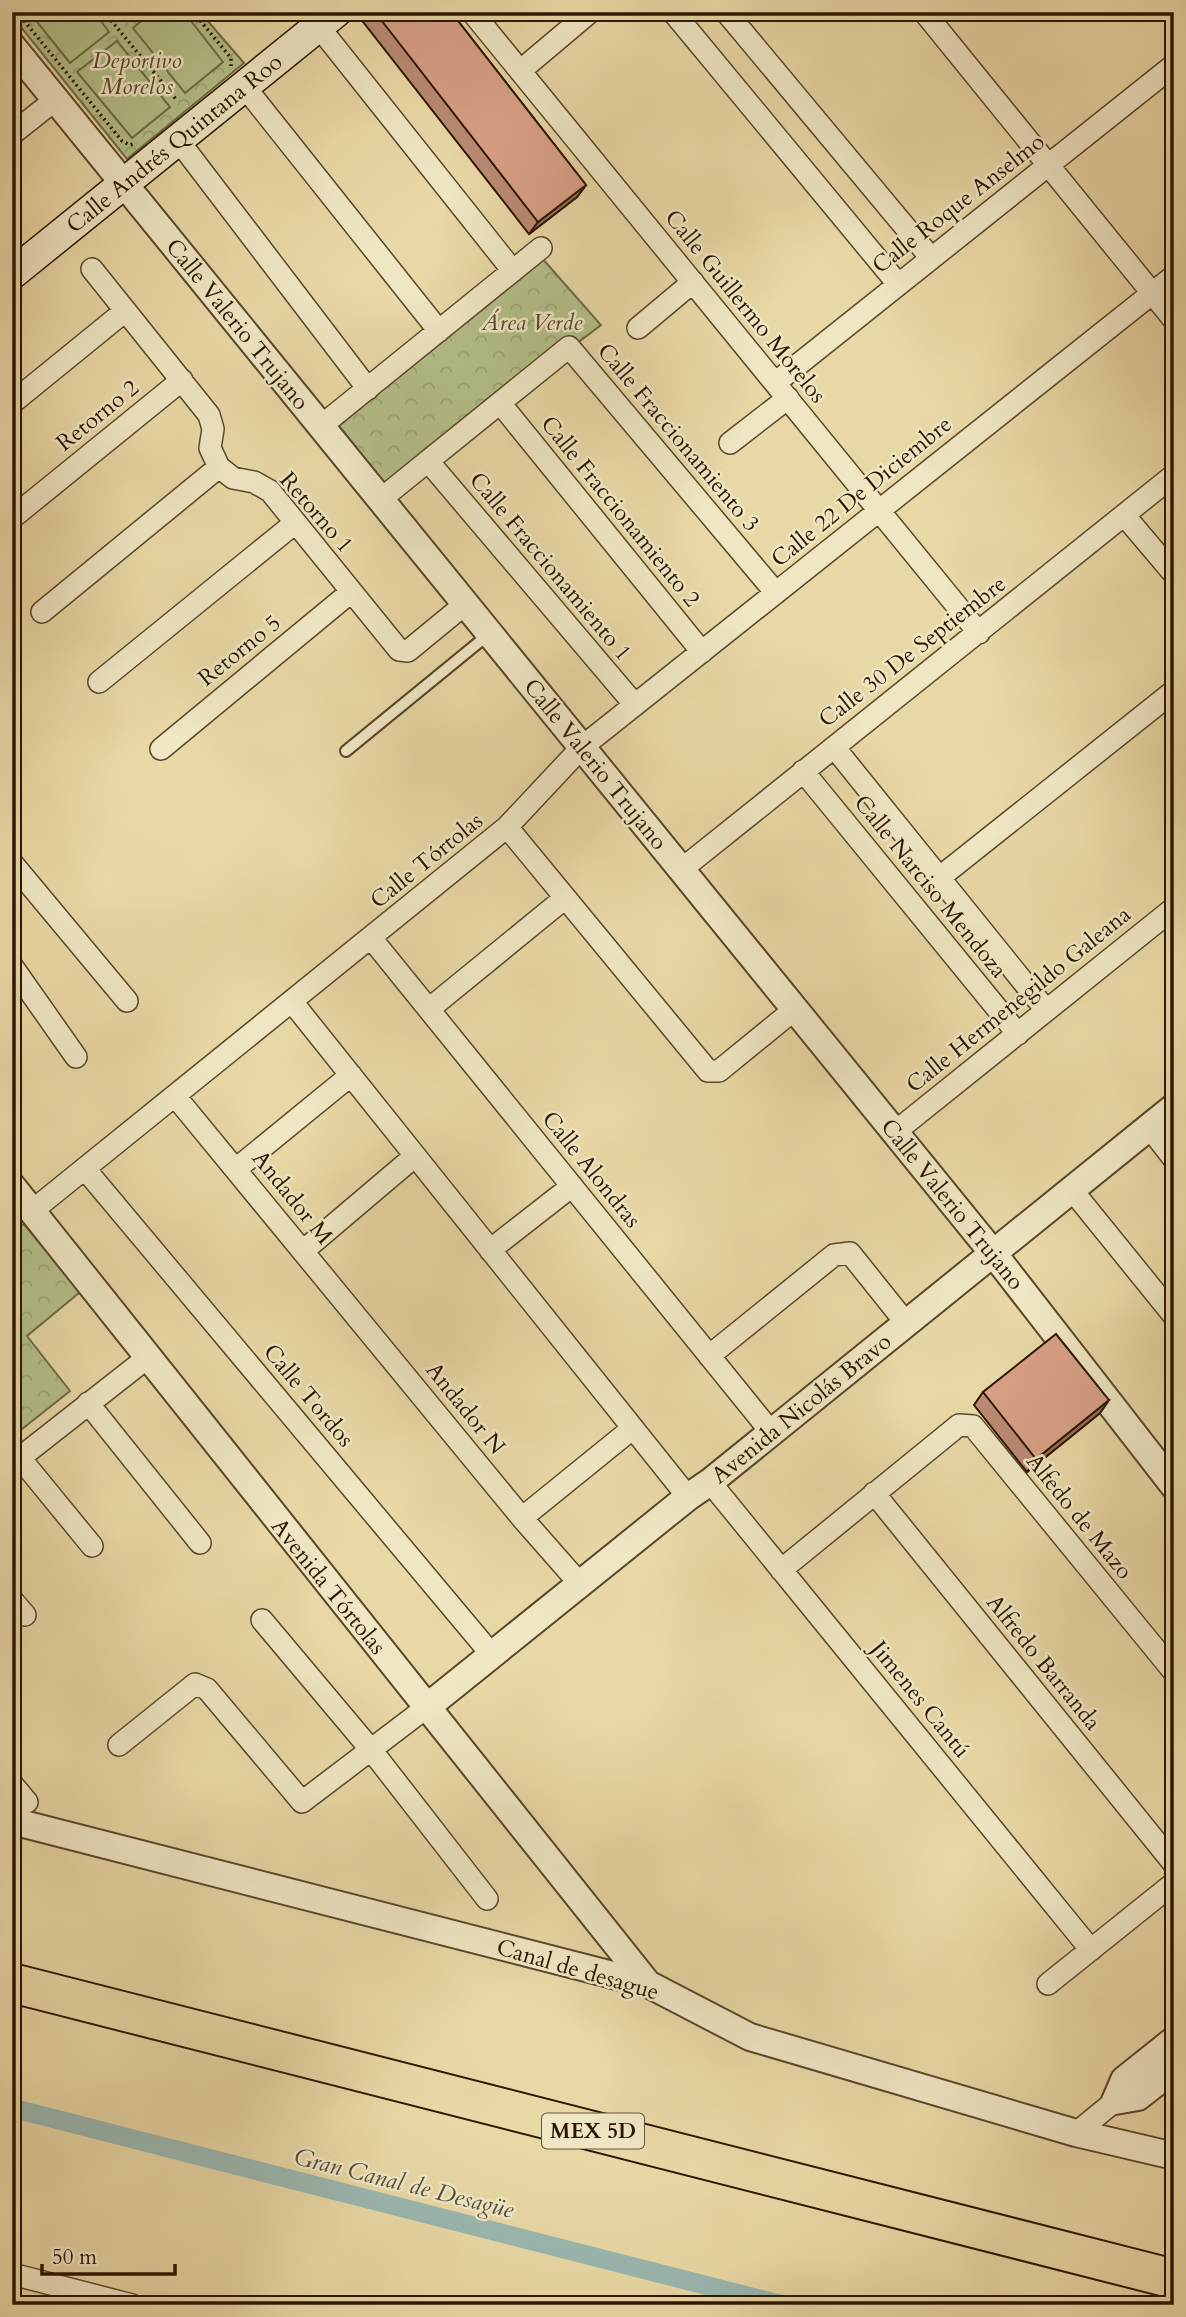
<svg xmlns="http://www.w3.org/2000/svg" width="1186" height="2317" viewBox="0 0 1186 2317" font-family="Cardo,serif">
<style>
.park{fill:url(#park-crowns);stroke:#706a45;stroke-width:2}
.pitch{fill:#b4bf88;stroke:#706a45;stroke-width:2}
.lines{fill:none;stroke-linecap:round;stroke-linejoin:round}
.canal{stroke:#9bb8b1;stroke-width:19}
.service-casing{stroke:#5b462b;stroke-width:14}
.minor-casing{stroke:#5b462b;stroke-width:24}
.tertiary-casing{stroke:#5b462b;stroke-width:30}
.secondary-casing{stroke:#2c1602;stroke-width:33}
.motorway-casing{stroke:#2c1602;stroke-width:42}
.path{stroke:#2c1602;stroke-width:3.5;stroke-dasharray:2 3.5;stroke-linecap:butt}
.service{stroke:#f0e6c4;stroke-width:10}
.minor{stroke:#f0e6c4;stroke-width:21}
.tertiary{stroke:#f0e6c4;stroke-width:26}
.secondary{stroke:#f0e6c4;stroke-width:30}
.motorway{stroke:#e8d8a5;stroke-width:38}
.wall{fill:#ba8a74;stroke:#2c1602;stroke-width:2}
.shaded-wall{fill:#97705e;stroke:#2c1602;stroke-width:2}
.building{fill:#d8a087;stroke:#2c1602;stroke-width:2}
.labels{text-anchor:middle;stroke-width:5;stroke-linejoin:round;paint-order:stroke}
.shield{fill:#f0e6c4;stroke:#67543c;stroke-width:2}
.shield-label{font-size:21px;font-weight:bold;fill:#2c1602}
.park-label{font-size:23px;font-style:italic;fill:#55492a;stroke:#f0e6c4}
.street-label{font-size:23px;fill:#2c1602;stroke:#f0e6c4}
.water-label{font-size:24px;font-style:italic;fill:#534f3f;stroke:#f0e6c4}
</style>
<defs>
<pattern id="park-crowns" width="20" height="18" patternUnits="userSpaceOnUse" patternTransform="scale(1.75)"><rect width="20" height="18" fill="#b4bf88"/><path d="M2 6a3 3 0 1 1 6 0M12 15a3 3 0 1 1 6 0" fill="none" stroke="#9ba374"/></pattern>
</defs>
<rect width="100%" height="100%" fill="#e8d8a5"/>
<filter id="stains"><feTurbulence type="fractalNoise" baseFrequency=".00286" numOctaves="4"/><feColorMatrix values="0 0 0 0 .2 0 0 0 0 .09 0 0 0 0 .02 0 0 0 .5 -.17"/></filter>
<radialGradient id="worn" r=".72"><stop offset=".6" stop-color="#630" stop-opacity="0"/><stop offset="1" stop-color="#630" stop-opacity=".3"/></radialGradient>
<path class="park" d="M 12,12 L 200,12 L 244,63 L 127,159 L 12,16 Z
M 541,257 L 601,325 L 387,487 L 339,426 Z
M 24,1224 L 80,1292 L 27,1336 L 70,1391 L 12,1437 L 12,1230 L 14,1231 Z"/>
<path class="pitch" d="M 29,12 L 94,12 L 109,32 L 70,63 Z
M 152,12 L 184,12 L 223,62 L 185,93 L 133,28 Z
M 117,41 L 170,107 L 132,138 L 77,72 Z"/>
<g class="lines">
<path class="canal" d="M 12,2108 L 783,2305"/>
<defs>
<path id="service" d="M 346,751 L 489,634"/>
<path id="minor" d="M 472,12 L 979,633
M 673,12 L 898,284
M 726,12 L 931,258
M 924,12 L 1174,320
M 319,27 L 513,271
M 520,71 L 590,12
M 244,86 L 439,331
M 12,134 L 55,100
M 178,140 L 368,389
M 92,269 L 209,415 L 213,429 L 210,448 L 219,467 L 233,478 L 254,482 L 270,491 L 399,650 L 408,651 L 464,605
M 638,328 L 693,282
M 775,383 L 1174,65
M 12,403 L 125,311
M 500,403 L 702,652
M 321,426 L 541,248
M 730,443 L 788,398
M 428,461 L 635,705
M 381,499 L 569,347 L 776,593
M 1124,515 L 1174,574
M 12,518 L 182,380
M 42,612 L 219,467
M 99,682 L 295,523
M 834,747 L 1046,1010
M 161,749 L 351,592
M 803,771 L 1018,1034
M 507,827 L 708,1071 L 719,1071 L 795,1009
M 12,863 L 127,1001
M 682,869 L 1174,475
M 939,878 L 1174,691
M 371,938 L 771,1432
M 12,966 L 76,1057
M 293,1003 L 688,1497
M 429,1009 L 565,898
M 175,1096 L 522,1518 L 580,1584
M 1149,1127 L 1174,1159
M 895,1132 L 1174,908
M 85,1169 L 492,1655
M 236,1169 L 351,1075
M 1072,1190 L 1174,1316
M 32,1211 L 507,827 L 582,747 L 1174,276
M 490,1250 L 572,1186
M 303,1251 L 415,1156
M 709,1356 L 834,1255 L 850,1253 L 906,1323
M 88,1403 L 200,1543
M 20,1458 L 92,1546
M 12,1464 L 147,1358
M 710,1482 L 1091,1950
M 874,1493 L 1174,1864
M 522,1518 L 633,1428
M 781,1570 L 959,1425 L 973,1426 L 1174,1672
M 12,1600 L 25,1615
M 262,1620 L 372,1751 L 487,1899
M 119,1745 L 195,1684 L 207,1689 L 302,1802 L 427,1707
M 12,1784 L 27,1802
M 1048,1984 L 1174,1883
M 1076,2133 L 1115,2101
M 12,2274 L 132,2305"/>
<path id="tertiary" d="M 12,46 L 993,1253 L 1174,1486
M 12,1186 L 648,1984
M 427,1707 L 688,1497 L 710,1482 L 1174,1107
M 12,1821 L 648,1984 L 750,2037 L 1076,2133 L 1174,2156
M 1115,2101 L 1124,2080 L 1174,2040
M 1115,2101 L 1138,2097 L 1174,2069"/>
<path id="secondary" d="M 12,274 L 336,12"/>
<path id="motorway" d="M 12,1983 L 1174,2279"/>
</defs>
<use href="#service" class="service-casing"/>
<use href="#minor" class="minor-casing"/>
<use href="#tertiary" class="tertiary-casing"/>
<use href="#secondary" class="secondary-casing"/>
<use href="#motorway" class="motorway-casing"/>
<path class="path" d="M 17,12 L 122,141 L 130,145 L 136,143
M 104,12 L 176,99
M 193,12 L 231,58 L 231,66"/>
<use href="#service" class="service"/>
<use href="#minor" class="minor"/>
<use href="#tertiary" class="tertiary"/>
<use href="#secondary" class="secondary"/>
<use href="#motorway" class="motorway"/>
</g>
<path class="wall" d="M 364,12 L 451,12 L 586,185 L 577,197 L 529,234 L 360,18 Z
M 983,1392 L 1109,1400 L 1100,1413 L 1027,1472 L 974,1405 Z"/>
<path class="shaded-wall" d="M 586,185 L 577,197 L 529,234 L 538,222 Z
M 1109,1400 L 1100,1413 L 1027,1472 L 1036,1459 Z"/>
<path class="building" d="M 375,12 L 451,12 L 586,185 L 538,222 Z
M 1056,1334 L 1109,1400 L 1036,1459 L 983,1392 Z"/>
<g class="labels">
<rect class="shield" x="542" y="2113.5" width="102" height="35" rx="5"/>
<g class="shield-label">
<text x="593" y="2138">MEX 5D</text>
</g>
<g class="park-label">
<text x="137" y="68">Deportivo<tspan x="137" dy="26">Morelos</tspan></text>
<text x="532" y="330">Área Verde</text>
</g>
<g class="street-label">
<text transform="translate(174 143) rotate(-39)" y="8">Calle Andrés Quintana Roo</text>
<text transform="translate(958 203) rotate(-38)" y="8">Calle Roque Anselmo</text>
<text transform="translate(746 306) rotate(51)" y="8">Calle Guillermo Morelos</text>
<text transform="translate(238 324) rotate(51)" y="8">Calle Valerio Trujano</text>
<text transform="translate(97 415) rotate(-39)" y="8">Retorno 2</text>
<text transform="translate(679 437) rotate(50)" y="8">Calle Fraccionamiento 3</text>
<text transform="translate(861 491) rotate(-39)" y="8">Calle 22 De Diciembre</text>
<text transform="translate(621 511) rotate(51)" y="8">Calle Fraccionamiento 2</text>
<text transform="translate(317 512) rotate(49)" y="8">Retorno 1</text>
<text transform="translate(551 566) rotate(50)" y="8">Calle Fraccionamiento 1</text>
<text transform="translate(239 650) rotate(-39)" y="8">Retorno 5</text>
<text transform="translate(912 651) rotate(-38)" y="8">Calle 30 De Septiembre</text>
<text transform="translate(596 764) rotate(51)" y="8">Calle Valerio Trujano</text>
<text transform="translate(426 860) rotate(-39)" y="8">Calle Tórtolas</text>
<text transform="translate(931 886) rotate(51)" y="8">Calle Narciso Mendoza</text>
<text transform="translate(1018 999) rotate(-39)" y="8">Calle Hermenegildo Galeana</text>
<text transform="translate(592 1169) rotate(51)" y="8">Calle Alondras</text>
<text transform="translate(293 1197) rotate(51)" y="8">Andador M</text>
<text transform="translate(953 1204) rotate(51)" y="8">Calle Valerio Trujano</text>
<text transform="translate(309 1395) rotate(50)" y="8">Calle Tordos</text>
<text transform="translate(466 1408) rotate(51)" y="8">Andador N</text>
<text transform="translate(801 1408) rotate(-39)" y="8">Avenida Nicolás Bravo</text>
<text transform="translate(1080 1516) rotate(51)" y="8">Alfedo de Mazo</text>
<text transform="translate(329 1586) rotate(51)" y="8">Avenida Tórtolas</text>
<text transform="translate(1044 1662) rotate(51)" y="8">Alfredo Barranda</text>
<text transform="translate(921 1699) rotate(51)" y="8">Jimenes Cantú</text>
<text transform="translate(578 1969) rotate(16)" y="8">Canal de desague</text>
</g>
<g class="water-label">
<text transform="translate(404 2183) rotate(14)" y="8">Gran Canal de Desagüe</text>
</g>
</g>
<rect width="1186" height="2317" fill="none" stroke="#e8d8a5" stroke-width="42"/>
<rect x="14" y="14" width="1158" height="2289" fill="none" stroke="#2c1602" stroke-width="3.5"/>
<rect x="21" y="21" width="1144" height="2275" fill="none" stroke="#2c1602" stroke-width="2"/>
<path d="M42 2264v10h133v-10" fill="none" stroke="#2c1602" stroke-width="3.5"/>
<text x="52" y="2264" font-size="21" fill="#2c1602" stroke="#f0e6c4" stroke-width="5" paint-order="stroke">50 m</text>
<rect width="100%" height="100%" filter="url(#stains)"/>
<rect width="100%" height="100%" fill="url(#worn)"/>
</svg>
